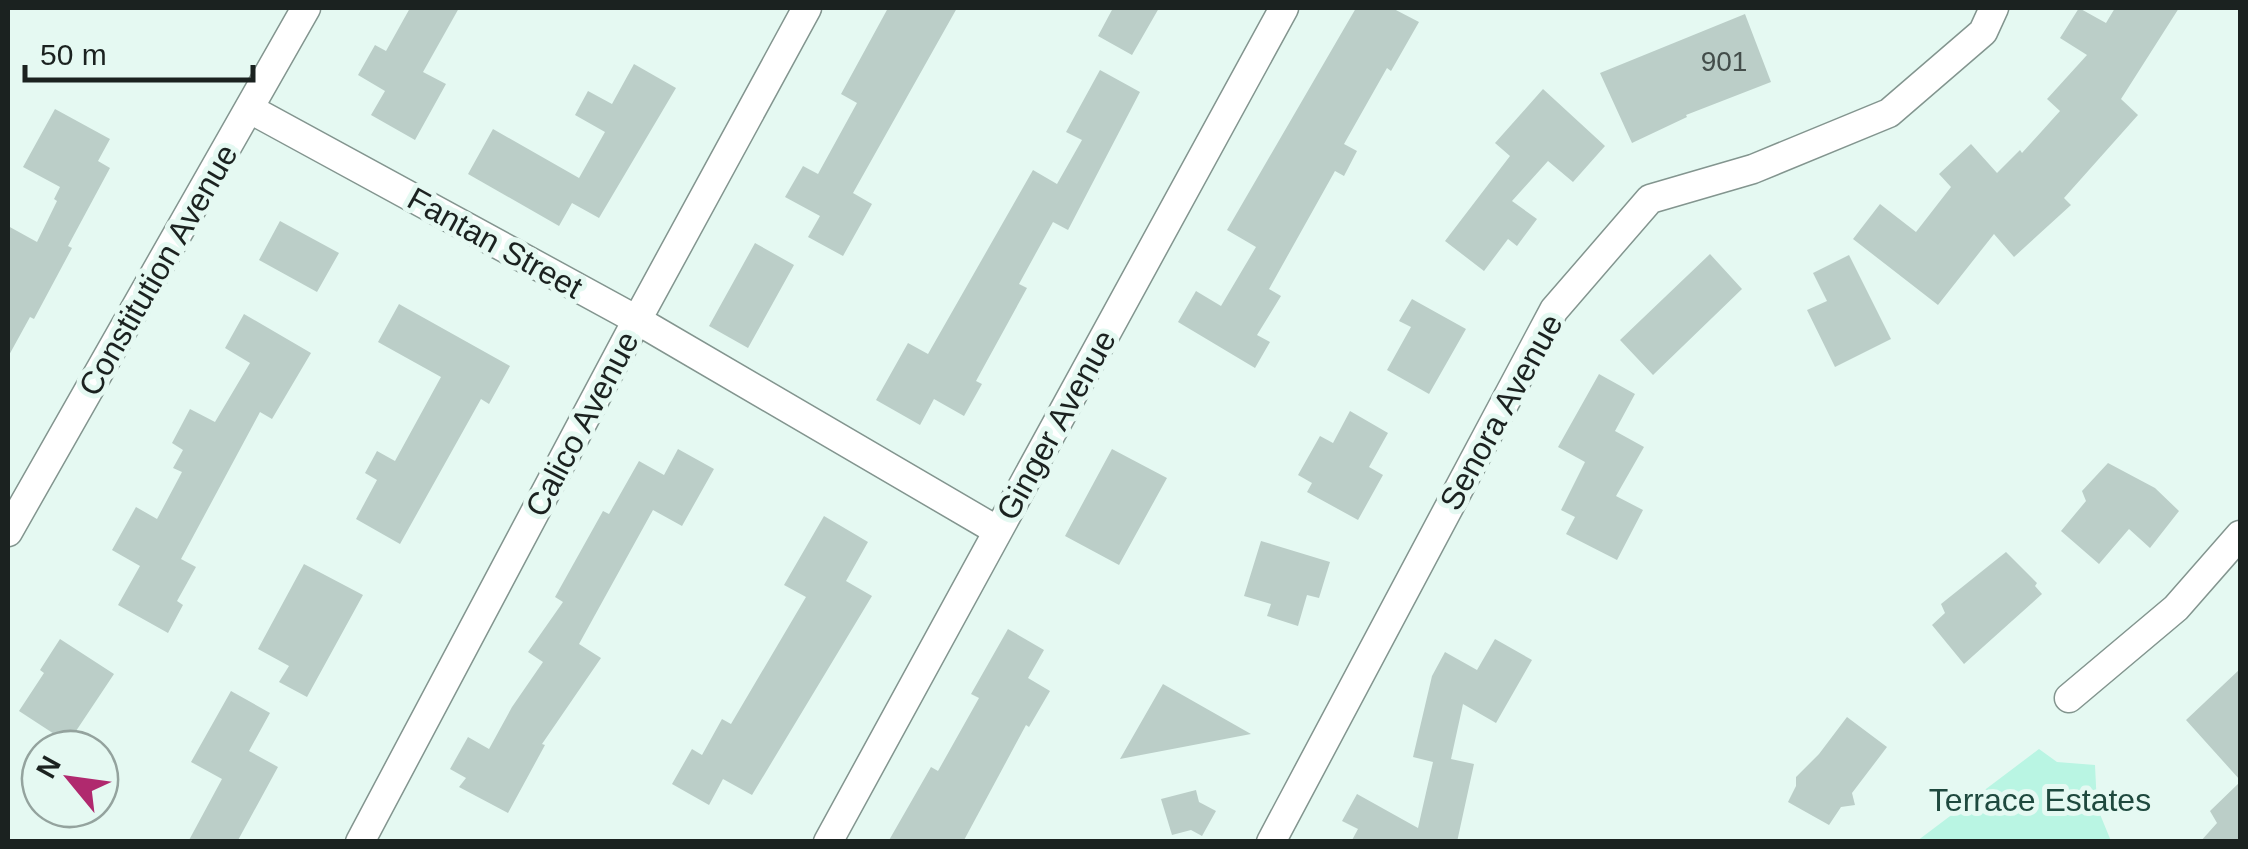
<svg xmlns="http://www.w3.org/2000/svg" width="2248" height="849" viewBox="0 0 2248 849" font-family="Arial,sans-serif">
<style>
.green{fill:#b9f5e3}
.building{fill:#bbcec8}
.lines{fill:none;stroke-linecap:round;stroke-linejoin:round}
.street-casing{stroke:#83958f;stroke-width:31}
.street{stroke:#fff;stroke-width:28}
.labels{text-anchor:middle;stroke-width:10;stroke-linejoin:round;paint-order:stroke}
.number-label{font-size:28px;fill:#434d4a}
.street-label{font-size:32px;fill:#1b2220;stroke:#e5f9f2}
.park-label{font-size:32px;fill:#1e493e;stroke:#e5f9f2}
</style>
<rect width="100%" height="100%" fill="#e5f9f2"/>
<path class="green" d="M 2039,749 L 2057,762 L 2095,765 L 2097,807 L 2111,841 L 1917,841 Z"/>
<path class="building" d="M 410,8 L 459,8 L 423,72 L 446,84 L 415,140 L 371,115 L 385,91 L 358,75 L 375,45 L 386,51 Z
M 888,8 L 957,8 L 853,193 L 872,204 L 843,256 L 808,237 L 820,216 L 785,197 L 803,166 L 818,174 L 857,103 L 841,94 Z
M 1113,8 L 1159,8 L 1132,55 L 1098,36 Z
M 1356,8 L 1392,8 L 1419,22 L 1391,71 L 1387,68 L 1344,144 L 1357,151 L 1344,176 L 1335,171 L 1269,289 L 1281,296 L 1257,335 L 1270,342 L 1255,368 L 1178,322 L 1196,291 L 1221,306 L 1256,247 L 1227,230 Z
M 2079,8 L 2106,23 L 2115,8 L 2179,8 L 2121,99 L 2138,115 L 2064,198 L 2071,205 L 2014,257 L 1994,234 L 1938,305 L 1853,239 L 1880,204 L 1916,232 L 1951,187 L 1939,174 L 1971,144 L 1997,173 L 2020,150 L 2022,153 L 2060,111 L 2047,99 L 2087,55 L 2060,38 Z
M 1745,14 L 1771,82 L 1686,115 L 1687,117 L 1632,143 L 1600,73 Z
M 634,64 L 676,88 L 599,218 L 572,203 L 559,226 L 468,174 L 493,129 L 579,178 L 605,132 L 575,115 L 588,91 L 612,104 Z
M 1100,70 L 1140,92 L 1068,230 L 1053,222 L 1019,284 L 1027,288 L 976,381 L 982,384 L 964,416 L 934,399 L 920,425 L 876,400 L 908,343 L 928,354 L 1033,170 L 1057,184 L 1082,140 L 1066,132 Z
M 1543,89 L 1605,146 L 1573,182 L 1548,161 L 1512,201 L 1537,219 L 1517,246 L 1508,239 L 1484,271 L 1445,241 L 1510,156 L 1495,143 Z
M 55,109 L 110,139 L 98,161 L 110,168 L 68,246 L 72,248 L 34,319 L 30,317 L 8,357 L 8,226 L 37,242 L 57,201 L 54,199 L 60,187 L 23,167 Z
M 280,221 L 339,253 L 317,292 L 259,260 Z
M 755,243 L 794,265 L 748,348 L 709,326 Z
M 1710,254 L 1742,289 L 1653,375 L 1620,340 Z
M 1849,255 L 1891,339 L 1835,367 L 1807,310 L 1827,301 L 1813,273 Z
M 1412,299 L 1466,329 L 1429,394 L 1387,370 L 1411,327 L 1399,321 Z
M 399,304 L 510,366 L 489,404 L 481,399 L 400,544 L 356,519 L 377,480 L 365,473 L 377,451 L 395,461 L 441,377 L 378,342 Z
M 244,314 L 311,353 L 272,419 L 260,412 L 181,559 L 196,567 L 177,601 L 183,605 L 168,633 L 118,605 L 140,566 L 112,550 L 136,507 L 157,519 L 182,472 L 173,468 L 183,450 L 172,443 L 190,409 L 215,422 L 250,363 L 225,348 Z
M 1599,374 L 1635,394 L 1615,431 L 1644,447 L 1616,496 L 1643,510 L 1617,560 L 1566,534 L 1575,517 L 1561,510 L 1585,462 L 1558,447 Z
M 1350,411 L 1388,433 L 1369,467 L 1383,475 L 1358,520 L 1307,492 L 1312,483 L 1298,475 L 1320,436 L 1333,443 Z
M 678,449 L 714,469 L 682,526 L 653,510 L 579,644 L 601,658 L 542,744 L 545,745 L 508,813 L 459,787 L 466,778 L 450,769 L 468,737 L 489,749 L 512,707 L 543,662 L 528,652 L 563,602 L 555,597 L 603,511 L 609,514 L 639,461 L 664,475 Z
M 1112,449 L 1167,478 L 1119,565 L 1065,536 Z
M 2108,463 L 2155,488 L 2179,511 L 2150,548 L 2129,529 L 2099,564 L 2061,531 L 2086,501 L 2082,491 Z
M 824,516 L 868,542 L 846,581 L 872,596 L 752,795 L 723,779 L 709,805 L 672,784 L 692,749 L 702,755 L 722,719 L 731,724 L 806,597 L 784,585 Z
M 1261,541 L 1330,562 L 1319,598 L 1307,595 L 1298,626 L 1267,616 L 1271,604 L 1244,596 Z
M 2006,552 L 2037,583 L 2035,586 L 2042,594 L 1964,664 L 1932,625 L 1945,613 L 1941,604 Z
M 304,564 L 363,595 L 307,697 L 279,682 L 289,666 L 258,649 Z
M 1008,629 L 1044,650 L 1028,678 L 1050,691 L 1029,727 L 1026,725 L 963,842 L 888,842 L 931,767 L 938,771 L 979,698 L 971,694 Z
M 60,639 L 114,674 L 68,743 L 19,711 L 44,673 L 40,670 Z
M 1495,639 L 1532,660 L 1496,723 L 1463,704 L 1451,759 L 1474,764 L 1457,842 L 1351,842 L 1358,829 L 1342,821 L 1357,794 L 1418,828 L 1433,762 L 1413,757 L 1432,676 L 1445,652 L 1477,670 Z
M 2240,669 L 2240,780 L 2186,720 Z
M 1163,684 L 1251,734 L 1120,759 Z
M 231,691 L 270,713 L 249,751 L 278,767 L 237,842 L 188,842 L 222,779 L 191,762 Z
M 1847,717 L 1887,747 L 1852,793 L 1855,805 L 1841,807 L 1829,825 L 1788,802 L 1796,786 L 1796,777 L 1819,754 Z
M 2240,782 L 2240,842 L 2200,842 L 2217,823 L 2210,811 Z
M 1196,790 L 1199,802 L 1216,811 L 1202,836 L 1191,830 L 1172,835 L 1161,799 Z"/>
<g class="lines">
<defs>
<path id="street" d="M 250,109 L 637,320 L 998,531
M 8,532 L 306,8
M 2069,698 L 2176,608 L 2240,535
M 360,842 L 637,320 L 807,8
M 828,842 L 1284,8
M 1271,842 L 1554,310 L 1650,199 L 1753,169 L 1889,113 L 1983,32 L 1994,8"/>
</defs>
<use href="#street" class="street-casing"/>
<use href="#street" class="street"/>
</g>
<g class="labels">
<g class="number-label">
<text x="1724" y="71">901</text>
</g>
<g class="street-label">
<text transform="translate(495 243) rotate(29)" y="11">Fantan Street</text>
<text transform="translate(158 270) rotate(-60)" y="11">Constitution Avenue</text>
<text transform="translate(1501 412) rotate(-61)" y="11">Senora Avenue</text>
<text transform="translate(582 424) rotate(-62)" y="11">Calico Avenue</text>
<text transform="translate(1056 425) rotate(-61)" y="11">Ginger Avenue</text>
</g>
<g class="park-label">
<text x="2040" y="811">Terrace Estates</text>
</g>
</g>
<rect width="2248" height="849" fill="none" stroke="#1b2220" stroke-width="20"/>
<g transform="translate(70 779) rotate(299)"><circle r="48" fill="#e5f9f2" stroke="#94a39e" stroke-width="2.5"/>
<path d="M0-8L18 38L0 25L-18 38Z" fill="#b0296e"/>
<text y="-15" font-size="28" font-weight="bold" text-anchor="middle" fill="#1b2220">N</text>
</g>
<path d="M25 65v15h228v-15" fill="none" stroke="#1b2220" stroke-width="5"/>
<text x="40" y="65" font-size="30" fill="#1b2220" stroke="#e5f9f2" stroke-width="8" paint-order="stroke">50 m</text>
</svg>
